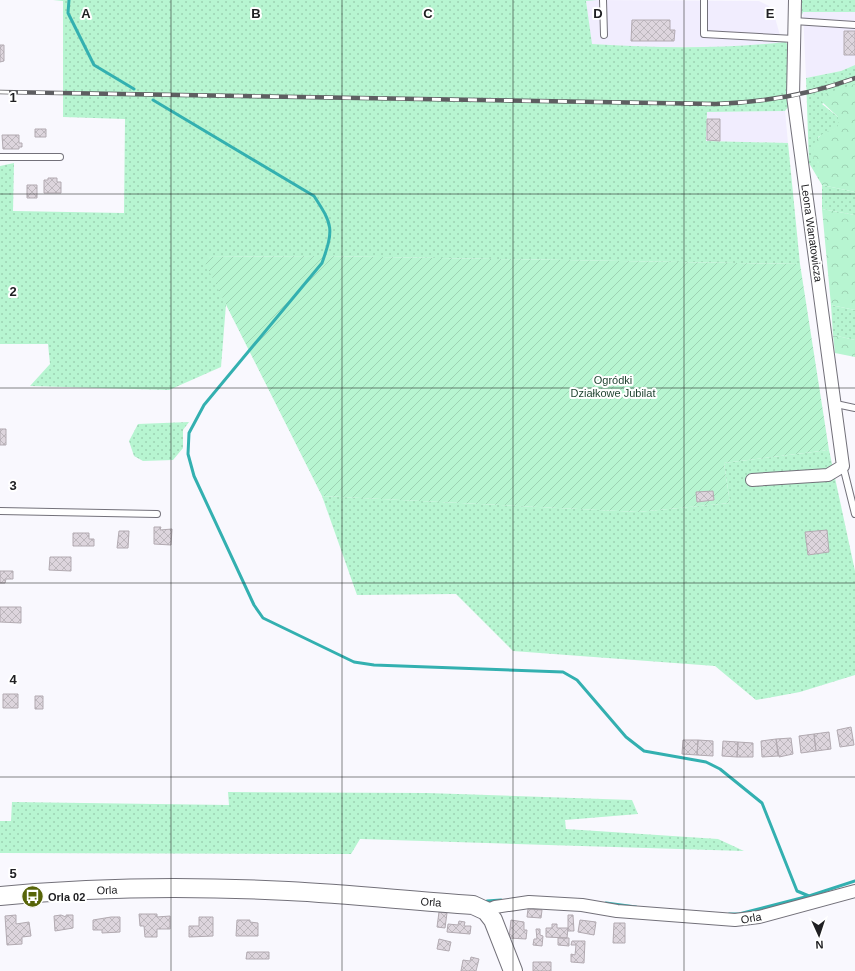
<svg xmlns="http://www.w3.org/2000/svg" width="855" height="971" viewBox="0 0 855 971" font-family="Arial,sans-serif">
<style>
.built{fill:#f1edfe}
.grass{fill:url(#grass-dots)}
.forest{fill:url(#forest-crowns)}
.garden{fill:url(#garden-furrows)}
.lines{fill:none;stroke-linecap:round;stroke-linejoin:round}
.stream{stroke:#33b0b0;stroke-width:3}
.building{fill:url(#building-cross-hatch);stroke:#b2aab1}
.lane-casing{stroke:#73717a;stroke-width:8}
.street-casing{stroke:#73717a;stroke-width:14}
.secondary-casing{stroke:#73717a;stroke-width:20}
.lane{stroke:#fff;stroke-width:6}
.street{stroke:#fff;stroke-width:12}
.secondary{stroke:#fff;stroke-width:18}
.rail-casing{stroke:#5e5e61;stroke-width:4.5}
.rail{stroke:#fff;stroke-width:3;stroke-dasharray:9;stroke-linecap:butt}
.grid{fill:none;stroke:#202023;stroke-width:1;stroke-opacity:0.55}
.labels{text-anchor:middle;stroke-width:4;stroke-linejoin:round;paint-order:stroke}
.street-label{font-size:11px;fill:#202023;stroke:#fff}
.park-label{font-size:11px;fill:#1b3f2c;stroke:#fff}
.poi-label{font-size:11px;font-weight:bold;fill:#202023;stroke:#fff;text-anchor:start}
.grid-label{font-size:13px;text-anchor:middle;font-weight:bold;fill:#202023;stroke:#fff;stroke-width:4;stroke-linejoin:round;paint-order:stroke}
</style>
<defs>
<pattern id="grass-dots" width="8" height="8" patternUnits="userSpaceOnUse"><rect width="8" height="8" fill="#b7f5d1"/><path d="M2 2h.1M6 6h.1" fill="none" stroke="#9dd2b3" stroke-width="1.8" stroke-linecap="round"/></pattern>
<pattern id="forest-crowns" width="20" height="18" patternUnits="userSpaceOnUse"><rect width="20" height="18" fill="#b7f5d1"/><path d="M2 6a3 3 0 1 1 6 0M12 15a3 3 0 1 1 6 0" fill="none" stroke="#9dd2b3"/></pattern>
<pattern id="garden-furrows" width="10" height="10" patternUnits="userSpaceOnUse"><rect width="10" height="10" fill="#b7f5d1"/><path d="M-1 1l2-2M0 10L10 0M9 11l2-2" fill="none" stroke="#9dd2b3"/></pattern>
<pattern id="building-cross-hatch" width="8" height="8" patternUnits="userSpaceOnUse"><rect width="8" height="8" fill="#ddd5dd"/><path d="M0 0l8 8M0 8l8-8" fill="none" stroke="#bdb7bd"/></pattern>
</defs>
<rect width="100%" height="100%" fill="#f9f8fe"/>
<path class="built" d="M 586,0 L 759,1 L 769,6 L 774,14 L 781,39 L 785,42 L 742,47 L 642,47 L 591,44 Z
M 803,12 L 855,12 L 855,65 L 841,71 L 806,78 Z
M 785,111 L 788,143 L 706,141 L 707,112 Z"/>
<path class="grass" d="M 53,0 L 597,0 L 586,1 L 592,44 C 656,48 721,49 785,42 L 790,46 L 791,103 L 785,111 L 707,112 L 706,141 L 788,143 L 800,264 L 323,256 L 203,257 L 226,304 L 221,367 L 169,390 L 30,386 L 50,364 L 48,344 L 0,344 L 0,166 L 14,163 L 13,211 L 124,213 L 125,119 L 63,117 L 63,1 Z
M 800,0 L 855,0 L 855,12 L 803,12 L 802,15 Z
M 855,65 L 855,84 L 822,104 L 838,117 L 838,127 L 818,137 L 822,185 L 855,192 L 855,215 L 822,209 L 822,185 L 809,163 L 806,78 L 841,71 Z
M 831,305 L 855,310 L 855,340 L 833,335 Z
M 189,422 L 183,430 L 183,448 L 173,460 L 143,461 L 134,456 L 129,441 L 138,424 Z
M 829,450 L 855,571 L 855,675 L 800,692 L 756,700 L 715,666 L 513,651 L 456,594 L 357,595 L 322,496 L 638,512 L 730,503 L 724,463 Z
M 228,792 L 427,793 L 632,800 L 638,814 L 565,820 L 566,829 L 718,839 L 744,851 L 360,839 L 351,854 L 0,853 L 0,821 L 11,821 L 12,802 L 229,805 Z"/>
<path class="forest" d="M 855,84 L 855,192 L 822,185 C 818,172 806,147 819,137 C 824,132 832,130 838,126 L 838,117 L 820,100 L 821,95 Z
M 822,209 L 855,215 L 855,310 L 831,305 Z
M 833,335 L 855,340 L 855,357 L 835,353 Z"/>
<path class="garden" d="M 323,256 L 800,264 L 829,450 L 724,463 L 730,503 L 638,512 L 322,496 L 202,257 Z"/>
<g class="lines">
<path class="stream" d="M 69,0 L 68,13 L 94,65 L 134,89
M 153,100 L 314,196 C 333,225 334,229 322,263 L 204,405 L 189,433 L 188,454 L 194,476 L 254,605 L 263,618 L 354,662 L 374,665 L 563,672 L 577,680 L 626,737 L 644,751 L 706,762 L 720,769 L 762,803 L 797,891 L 809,896
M 487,901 L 501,900
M 606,903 L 636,907
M 729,914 L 739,914 L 809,896 L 855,881"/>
</g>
<path class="building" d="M 632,20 L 670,20 L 670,30 L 675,30 L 674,41 L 631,41 Z
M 844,31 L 855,31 L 855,55 L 844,55 Z
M 0,45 L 4,45 L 4,61 L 0,62 Z
M 707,119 L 720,119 L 720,141 L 707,140 Z
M 35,129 L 46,129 L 46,137 L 35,137 Z
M 2,135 L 19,135 L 19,143 L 22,143 L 22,147 L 19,147 L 19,149 L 3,149 Z
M 48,178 L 57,178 L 57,182 L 61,182 L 61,193 L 44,193 L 44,180 L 48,180 Z
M 27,185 L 37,185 L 37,198 L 27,198 Z
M 0,429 L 6,429 L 6,445 L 0,445 Z
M 713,491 L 714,500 L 697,502 L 696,492 Z
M 154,527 L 161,527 L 160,530 L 172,529 L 171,545 L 154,544 Z
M 827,530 L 829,552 L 808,555 L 805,532 Z
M 119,531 L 129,531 L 128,548 L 117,548 Z
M 73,533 L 89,533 L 89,539 L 94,539 L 94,546 L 73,546 Z
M 50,557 L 71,557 L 71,571 L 49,570 Z
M 0,571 L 13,571 L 13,579 L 6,579 L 5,583 L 0,583 Z
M 0,607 L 21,607 L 21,623 L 0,622 Z
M 3,694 L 18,694 L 18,708 L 3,708 Z
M 35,696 L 43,696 L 43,709 L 35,709 Z
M 851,727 L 854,745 L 840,747 L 837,730 Z
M 829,732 L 831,749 L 816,751 L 814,734 Z
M 814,734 L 816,751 L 801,753 L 799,736 Z
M 791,738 L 793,754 L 779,757 L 776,739 Z
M 776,739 L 778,756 L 762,757 L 761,741 Z
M 683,740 L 698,740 L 697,755 L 682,754 Z
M 698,740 L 713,741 L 713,756 L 697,755 Z
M 723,741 L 738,742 L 737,757 L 722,756 Z
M 738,742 L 753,743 L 753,757 L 737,757 Z
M 528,909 L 542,910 L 541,918 L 527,917 Z
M 439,912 L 447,913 L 445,928 L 437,927 Z
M 139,914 L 157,914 L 157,917 L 170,916 L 170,929 L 157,929 L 157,937 L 145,937 L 144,926 L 140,926 Z
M 16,915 L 16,924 L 29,922 L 31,936 L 22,937 L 22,944 L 7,945 L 5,916 Z
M 61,915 L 66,917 L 66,915 L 73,915 L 73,928 L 55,931 L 54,916 Z
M 568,915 L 573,915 L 574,931 L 568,931 Z
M 111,917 L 120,917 L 120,932 L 102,933 L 102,930 L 93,930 L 93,920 Z
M 199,917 L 213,917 L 213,936 L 189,937 L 189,926 L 199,926 Z
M 237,920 L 250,920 L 250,922 L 258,923 L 258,936 L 236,936 Z
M 511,920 L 524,922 L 524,930 L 527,930 L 526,939 L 509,938 Z
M 580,920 L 596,922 L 594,935 L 578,932 Z
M 459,921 L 465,922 L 464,926 L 471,926 L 470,934 L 447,932 L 448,924 L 458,925 Z
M 614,923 L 625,923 L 625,943 L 613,943 Z
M 552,924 L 557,924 L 557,928 L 568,928 L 567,938 L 546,937 L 546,928 L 552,928 Z
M 536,929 L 540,929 L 540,935 L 543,936 L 542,946 L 533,945 L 534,939 L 537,939 Z
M 558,938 L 569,938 L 569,946 L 558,945 Z
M 439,939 L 451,942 L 449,951 L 437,949 Z
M 572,941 L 585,941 L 584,963 L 571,962 L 571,954 L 575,955 L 576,945 L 571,945 Z
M 247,952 L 269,952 L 269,959 L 246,959 Z
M 471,957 L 479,959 L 476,971 L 461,971 L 463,960 L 470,961 Z
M 533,962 L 551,962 L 551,971 L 533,971 Z"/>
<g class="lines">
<defs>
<path id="lane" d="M 603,0 L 604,35
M 704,0 L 704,34 L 794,39
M 794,21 L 855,25
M 0,157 L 60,157
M 836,404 L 855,408
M 843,466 L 855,514
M 0,511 L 157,514"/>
<path id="street" d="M 752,480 L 828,475 L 843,466 L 793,96 L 795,0
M 486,911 L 495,907 L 529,902 L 582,905 L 617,911 L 735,920 L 759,917 L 855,891"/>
<path id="secondary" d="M 0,896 C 94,887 194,886 288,891 C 350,894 411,901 473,905 L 486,911 L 493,920 L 513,971"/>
</defs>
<use href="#lane" class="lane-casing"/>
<use href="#street" class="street-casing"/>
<use href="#secondary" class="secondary-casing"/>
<use href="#lane" class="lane"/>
<use href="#street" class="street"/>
<use href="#secondary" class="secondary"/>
<defs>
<path id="rail" d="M 0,92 L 716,104 C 764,102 809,95 855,78"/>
</defs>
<use href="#rail" class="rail-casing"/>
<use href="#rail" class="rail"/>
</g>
<path class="grid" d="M 171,0 L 171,971M 342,0 L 342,971M 513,0 L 513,971M 684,0 L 684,971M 0,194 L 855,194M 0,388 L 855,388M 0,583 L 855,583M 0,777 L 855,777"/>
<defs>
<symbol id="bus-disc" viewBox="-11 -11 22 22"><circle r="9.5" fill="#576408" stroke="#fff"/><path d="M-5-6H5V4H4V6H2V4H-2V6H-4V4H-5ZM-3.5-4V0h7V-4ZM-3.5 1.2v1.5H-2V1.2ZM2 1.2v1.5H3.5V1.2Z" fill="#fff"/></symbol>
</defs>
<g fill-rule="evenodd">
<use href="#bus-disc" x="20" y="884" width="25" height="25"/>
</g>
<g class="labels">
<g class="street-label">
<text transform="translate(812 233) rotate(82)" y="4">Leona Wanatowicza</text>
<text transform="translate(107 890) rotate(-2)" y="4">Orla</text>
<text transform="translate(431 902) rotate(4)" y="4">Orla</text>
<text transform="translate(751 918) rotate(-10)" y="4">Orla</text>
</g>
<g class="park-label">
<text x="613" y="384">Ogródki<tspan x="613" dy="13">Działkowe Jubilat</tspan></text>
</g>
<g class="poi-label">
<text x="48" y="901">Orla 02</text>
</g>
</g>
<g class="grid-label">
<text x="86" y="18">A</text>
<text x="256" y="18">B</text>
<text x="428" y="18">C</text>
<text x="598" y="18">D</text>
<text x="770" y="18">E</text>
<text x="13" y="102">1</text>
<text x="13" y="296">2</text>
<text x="13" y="490">3</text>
<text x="13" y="684">4</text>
<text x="13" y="878">5</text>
</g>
<g transform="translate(819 935) rotate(177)" stroke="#ffffff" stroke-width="3" paint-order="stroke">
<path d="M0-3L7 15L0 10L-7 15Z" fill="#202023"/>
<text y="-6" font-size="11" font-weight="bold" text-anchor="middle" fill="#202023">N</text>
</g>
</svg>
